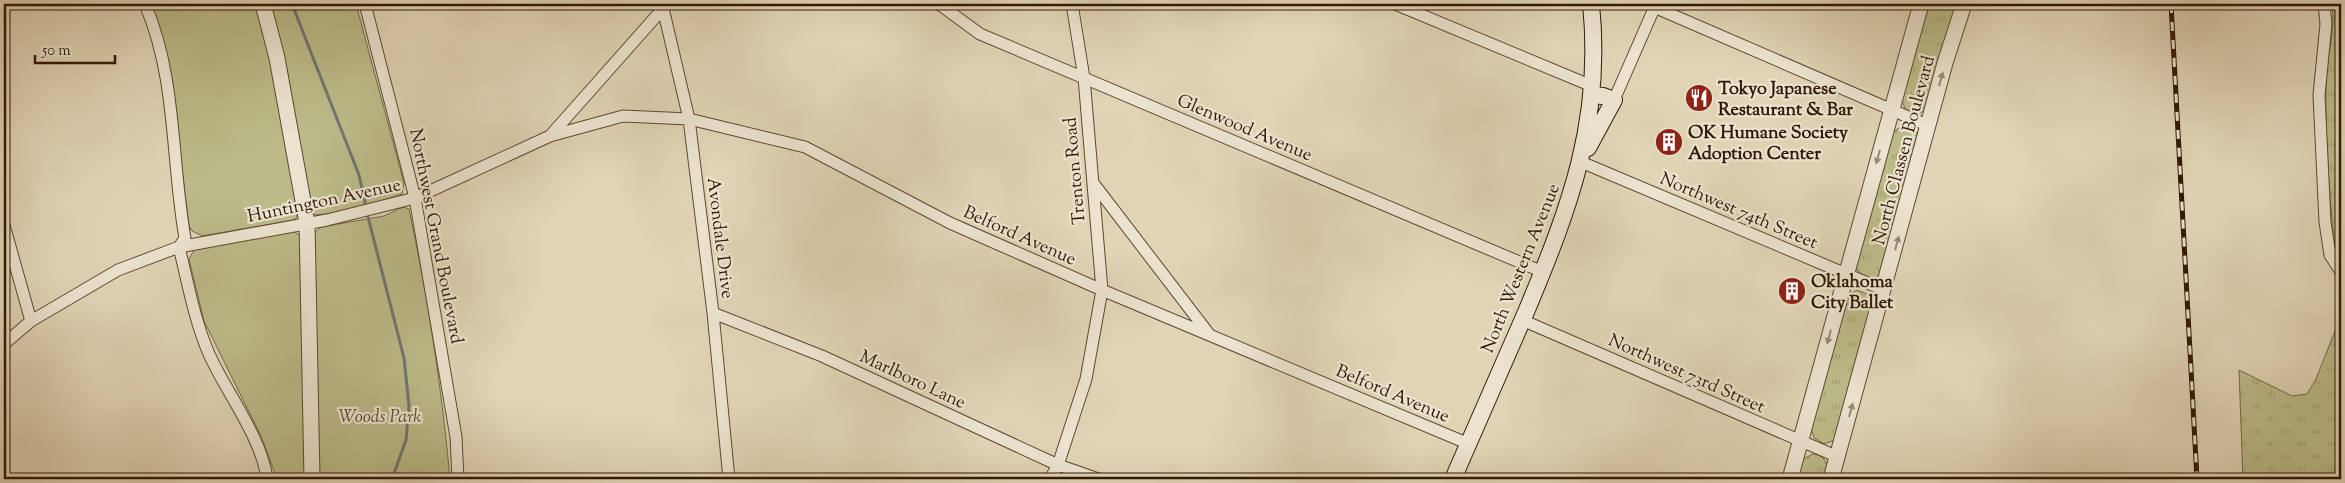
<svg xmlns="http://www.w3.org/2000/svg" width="2345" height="483" viewBox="0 0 2345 483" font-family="'Sorts Mill Goudy',serif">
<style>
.grass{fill:url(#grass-tufts);stroke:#766947}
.park{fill:#bbba88;stroke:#766947}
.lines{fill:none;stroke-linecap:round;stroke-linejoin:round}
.stream{stroke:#707671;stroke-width:3}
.minor-casing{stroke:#5e4732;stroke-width:13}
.tertiary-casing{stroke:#5e4732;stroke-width:17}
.secondary-casing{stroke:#321806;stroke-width:18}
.minor{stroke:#ebe3cf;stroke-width:11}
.tertiary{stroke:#ebe3cf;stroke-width:15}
.secondary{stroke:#ebe3cf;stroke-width:16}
.rail-casing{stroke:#321806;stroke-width:5}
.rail{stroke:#ebe3cf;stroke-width:3;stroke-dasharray:9;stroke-linecap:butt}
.oneway{fill:#988875}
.labels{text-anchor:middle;stroke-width:4.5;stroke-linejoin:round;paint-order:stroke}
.poi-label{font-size:18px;font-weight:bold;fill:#321806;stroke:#ebe3cf;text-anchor:start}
.street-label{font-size:18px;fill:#321806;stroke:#ebe3cf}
.park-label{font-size:18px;font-style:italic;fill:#5b492d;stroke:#ebe3cf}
</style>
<defs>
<pattern id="grass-tufts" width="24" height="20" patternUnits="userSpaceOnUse" patternTransform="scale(1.25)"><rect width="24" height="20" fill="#bbba88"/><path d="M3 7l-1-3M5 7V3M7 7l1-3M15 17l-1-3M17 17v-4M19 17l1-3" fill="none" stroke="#a19f74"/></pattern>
</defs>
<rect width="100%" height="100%" fill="#e0d4b5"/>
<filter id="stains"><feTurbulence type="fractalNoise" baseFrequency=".004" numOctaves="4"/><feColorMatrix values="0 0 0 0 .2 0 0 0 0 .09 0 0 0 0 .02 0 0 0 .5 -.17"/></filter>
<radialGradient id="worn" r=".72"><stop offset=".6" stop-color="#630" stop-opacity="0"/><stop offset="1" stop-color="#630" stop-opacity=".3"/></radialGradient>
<path class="grass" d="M 1929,4 L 1958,4 L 1929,106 L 1918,115 C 1908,114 1904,109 1902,100 Z
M 2332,4 L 2341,4 L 2341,261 L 2334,242 C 2329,190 2325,136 2326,84 C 2326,57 2336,30 2332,4 Z
M 1906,126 C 1915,128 1917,131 1918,139 L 1881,274 L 1875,278 L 1867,279 L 1857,270 L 1856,263 L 1892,133 L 1899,128 Z
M 1857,290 L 1867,294 L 1873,302 L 1835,440 L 1824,444 L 1814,438 L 1811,428 L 1846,300 L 1850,294 Z
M 2341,316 L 2341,479 L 2243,479 L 2239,370 L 2292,396 L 2307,394 L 2316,379 Z
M 1813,454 C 1827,455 1829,467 1826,479 L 1796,479 L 1801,460 Z"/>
<path class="park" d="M 150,4 L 256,4 L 277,87 L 297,209 L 297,217 L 294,220 L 202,236 L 192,231 L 189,226 L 168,58 Z
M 271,4 L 356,4 L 404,183 L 402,194 L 349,212 L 314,215 L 310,207 L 287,70 Z
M 403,207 L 409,209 C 428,298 442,389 450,479 L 319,479 L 312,235 L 321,227 L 384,216 Z
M 293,231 L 299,235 L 300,240 L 306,479 L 277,479 L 261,436 L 204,321 L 189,259 L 194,250 Z"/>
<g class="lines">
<path class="stream" d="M 292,4 L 359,175 L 366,207
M 367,213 L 404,358 L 409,406 L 406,440 L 392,479"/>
<defs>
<path id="minor" d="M 145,4 C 177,78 171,160 185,238 L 179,247 C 188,283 194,319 209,354 C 226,392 262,438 267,479
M 365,4 L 415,198 L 456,437 L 458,479
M 662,4 L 689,119 L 713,313 L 729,479
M 939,4 L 980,34 L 1543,272
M 1395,4 L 1592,86
M 2324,4 L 2326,24 L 2319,95 L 2325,222 L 2330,255 L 2341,272
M 1654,7 L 1929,126
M 1614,100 L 1656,4
M 550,136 L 623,116 L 689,119 L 805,147 L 950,223 L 1102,290 L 1469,444
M 1581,162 L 1884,290
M 1094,184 L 1209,334
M 4,225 L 31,321
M 713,313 L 822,356 L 1058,465 L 1098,479
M 1522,320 L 1838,457
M 4,344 L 31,321 L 118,270 L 179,247 L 327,220 L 415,198 L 550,136 L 667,4
M 1050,479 L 1058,465 L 1086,379 L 1102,290 L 1084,78 L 1072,4"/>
<path id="tertiary" d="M 263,4 L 277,58 L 307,223 L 312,479
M 1790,479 L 1921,4
M 1831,479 L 1945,63 L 1964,4"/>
<path id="secondary" d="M 1588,148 L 1614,100 L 1603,96 L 1591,95
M 1453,479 C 1477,423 1502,368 1526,312 C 1570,207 1603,120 1591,4"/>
</defs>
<use href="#minor" class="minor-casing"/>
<use href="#tertiary" class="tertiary-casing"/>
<use href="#secondary" class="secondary-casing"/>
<use href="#minor" class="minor"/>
<use href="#tertiary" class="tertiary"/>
<use href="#secondary" class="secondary"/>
<defs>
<path id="rail" d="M 2171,4 L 2197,479"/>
</defs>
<use href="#rail" class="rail-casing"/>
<use href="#rail" class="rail"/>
</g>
<defs><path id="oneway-solid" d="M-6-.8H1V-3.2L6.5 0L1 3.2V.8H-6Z" transform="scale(1.25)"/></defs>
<g class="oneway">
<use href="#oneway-solid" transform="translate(1941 79) rotate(-75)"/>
<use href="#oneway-solid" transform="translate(1878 157) rotate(105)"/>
<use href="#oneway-solid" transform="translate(1897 243) rotate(-75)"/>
<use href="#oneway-solid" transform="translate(1829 337) rotate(105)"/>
<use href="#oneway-solid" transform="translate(1851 410) rotate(-75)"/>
</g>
<defs>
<symbol id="restaurant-disc" viewBox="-11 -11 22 22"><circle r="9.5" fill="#8f2418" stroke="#ebe3cf"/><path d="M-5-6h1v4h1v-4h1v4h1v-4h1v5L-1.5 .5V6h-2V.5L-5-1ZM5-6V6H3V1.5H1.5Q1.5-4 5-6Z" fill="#fff"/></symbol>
<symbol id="building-disc" viewBox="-11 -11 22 22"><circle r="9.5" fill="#8f2418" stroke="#ebe3cf"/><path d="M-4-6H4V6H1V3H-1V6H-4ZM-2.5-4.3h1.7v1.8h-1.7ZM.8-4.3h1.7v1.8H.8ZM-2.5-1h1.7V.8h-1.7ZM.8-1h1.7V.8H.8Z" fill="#fff"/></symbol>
</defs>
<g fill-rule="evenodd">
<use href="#restaurant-disc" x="1683" y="82" width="32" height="32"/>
<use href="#building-disc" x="1653" y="126" width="32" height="32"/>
<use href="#building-disc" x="1776" y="275" width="32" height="32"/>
</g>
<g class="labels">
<g class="poi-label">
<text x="1718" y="94">Tokyo Japanese<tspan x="1718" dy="21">Restaurant &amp; Bar</tspan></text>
<text x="1688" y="138">OK Humane Society<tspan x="1688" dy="21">Adoption Center</tspan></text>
<text x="1811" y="287">Oklahoma<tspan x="1811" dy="21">City Ballet</tspan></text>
</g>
<g class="street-label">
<text transform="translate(1245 127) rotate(23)" y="6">Glenwood Avenue</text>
<text transform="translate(1903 150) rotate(-75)" y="6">North Classen Boulevard</text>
<text transform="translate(1074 171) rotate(-95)" y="6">Trenton Road</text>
<text transform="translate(324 200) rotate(-12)" y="6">Huntington Avenue</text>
<text transform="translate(1739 210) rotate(23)" y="6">Northwest 74th Street</text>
<text transform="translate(1020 235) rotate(24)" y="6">Belford Avenue</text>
<text transform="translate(437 236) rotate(79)" y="6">Northwest Grand Boulevard</text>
<text transform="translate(721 238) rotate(83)" y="6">Avondale Drive</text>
<text transform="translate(1520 268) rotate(-68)" y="6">North Western Avenue</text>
<text transform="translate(1687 373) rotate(24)" y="6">Northwest 73rd Street</text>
<text transform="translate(913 379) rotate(25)" y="6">Marlboro Lane</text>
<text transform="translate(1393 393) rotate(23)" y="6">Belford Avenue</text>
</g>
<g class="park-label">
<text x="380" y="422">Woods Park</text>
</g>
</g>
<rect width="2345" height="483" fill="none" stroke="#e0d4b5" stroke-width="20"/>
<rect x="5" y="5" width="2335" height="473" fill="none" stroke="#321806" stroke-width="2.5"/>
<rect x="10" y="10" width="2325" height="463" fill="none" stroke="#321806"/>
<path d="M35 55v8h80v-8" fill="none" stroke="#321806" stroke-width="2.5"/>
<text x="42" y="55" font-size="15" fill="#321806" stroke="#ebe3cf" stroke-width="4" paint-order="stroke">50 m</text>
<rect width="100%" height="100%" filter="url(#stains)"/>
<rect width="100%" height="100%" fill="url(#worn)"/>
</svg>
